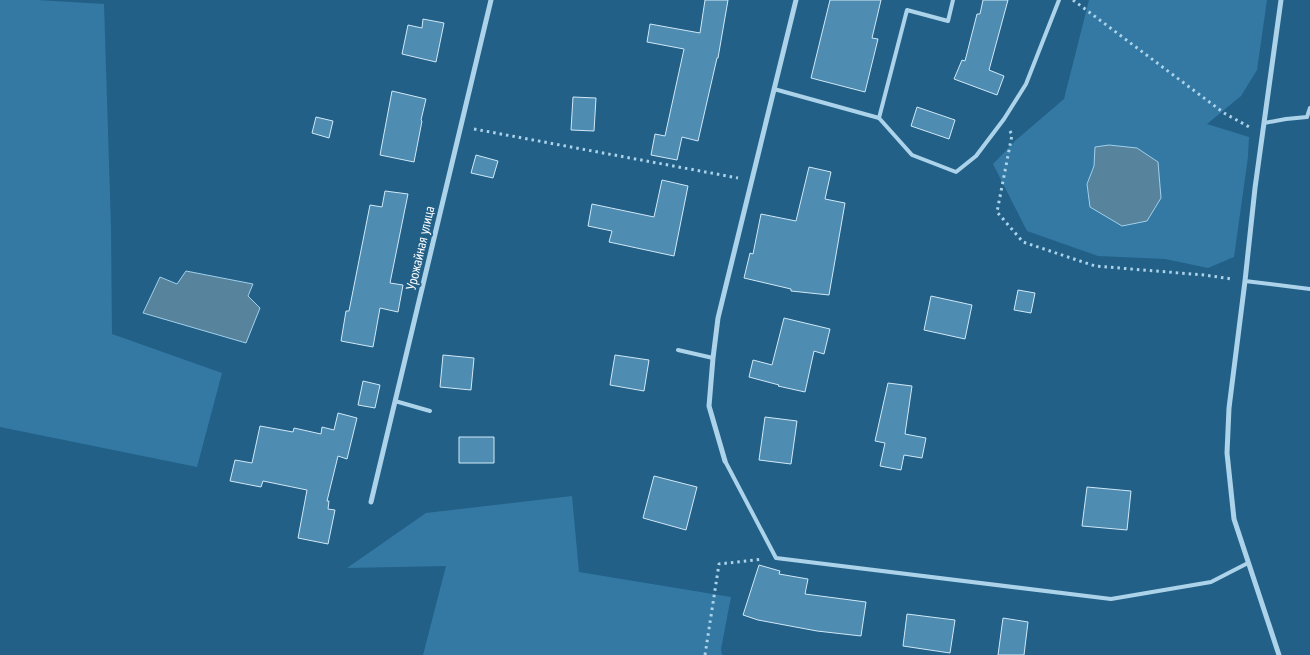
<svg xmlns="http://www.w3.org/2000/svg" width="1310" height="655" viewBox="0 0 1310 655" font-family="'PT Sans Narrow',sans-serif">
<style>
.green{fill:#3379a3;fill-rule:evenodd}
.water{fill:#57839d;stroke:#a0d0eb}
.building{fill:#4f8cb1;stroke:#d0e9f7}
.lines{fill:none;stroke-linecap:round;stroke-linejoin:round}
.path{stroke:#acd3e9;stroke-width:3;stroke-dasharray:2.5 4;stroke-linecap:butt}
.service{stroke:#acd3e9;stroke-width:4}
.minor{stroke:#acd3e9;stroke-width:5}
.labels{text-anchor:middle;stroke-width:4;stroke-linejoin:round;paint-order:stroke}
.street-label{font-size:14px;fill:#fff;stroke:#226087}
</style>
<rect width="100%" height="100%" fill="#226087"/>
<path class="green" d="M 0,0 L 37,0 L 104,4 L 111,227 L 112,334 L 222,373 L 197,467 L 0,427 Z
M 1089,0 L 1267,0 L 1257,70 L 1241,96 L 1207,124 L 1249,137 L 1248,157 L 1234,257 L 1208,268 L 1165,259 L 1098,256 L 1027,231 L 993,164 L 1016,140 L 1064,99 ZM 1094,166 L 1091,207 L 1087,184 Z
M 572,496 L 579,572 L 731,597 L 721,649 L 722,655 L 423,655 L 446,566 L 347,568 L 426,513 Z"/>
<path class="water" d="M 1109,145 L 1137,148 L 1158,162 L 1161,198 L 1147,221 L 1122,226 L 1090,207 L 1087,184 L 1094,166 L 1095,147 Z
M 186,271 L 253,284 L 248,296 L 260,308 L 246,343 L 143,313 L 160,277 L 177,284 Z"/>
<path class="building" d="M 705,0 L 728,0 L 718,58 L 717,58 L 698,141 L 682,137 L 677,160 L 651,155 L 655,134 L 665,136 L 684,49 L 647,42 L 650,24 L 700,33 Z
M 830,0 L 881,0 L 872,38 L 878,39 L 865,92 L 811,78 Z
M 983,0 L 1008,0 L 989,70 L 1004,76 L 997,95 L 954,79 L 962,60 L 965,61 L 977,14 L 980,14 Z
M 423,19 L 444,23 L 436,62 L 402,54 L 408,25 L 422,28 Z
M 392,91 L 426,99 L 421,120 L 422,121 L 414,162 L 380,155 Z
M 573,97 L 596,98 L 594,131 L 571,130 Z
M 917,107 L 955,120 L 949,139 L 911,126 Z
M 316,117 L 333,121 L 329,138 L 312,133 Z
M 476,155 L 498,161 L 493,178 L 471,173 Z
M 809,167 L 831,172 L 825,199 L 845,203 L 829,295 L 791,291 L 791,289 L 744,278 L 750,253 L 753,254 L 761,214 L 796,221 Z
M 662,180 L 688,186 L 674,256 L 609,242 L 612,231 L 588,226 L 592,204 L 654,217 Z
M 385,191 L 408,194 L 390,283 L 403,285 L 398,312 L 380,308 L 373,347 L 341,341 L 346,311 L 349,311 L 370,205 L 382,207 Z
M 1018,290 L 1035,293 L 1031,313 L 1014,310 Z
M 931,296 L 972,305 L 965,339 L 924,330 Z
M 784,318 L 830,329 L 824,354 L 814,351 L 805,392 L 778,386 L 779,385 L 749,377 L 753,360 L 772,365 Z
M 443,355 L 474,358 L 471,390 L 440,387 Z
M 615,355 L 649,360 L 644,391 L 610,385 Z
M 363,381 L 380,385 L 375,408 L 358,405 Z
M 888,383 L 912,386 L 905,434 L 926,438 L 922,458 L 904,455 L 901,470 L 880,466 L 885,443 L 875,441 Z
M 338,413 L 357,418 L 347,459 L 338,456 L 327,501 L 329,501 L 328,509 L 335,510 L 328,544 L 298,538 L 307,490 L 263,481 L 261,487 L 230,481 L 235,460 L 252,463 L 260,426 L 293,432 L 294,428 L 321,434 L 322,427 L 334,430 Z
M 765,417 L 797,421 L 791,464 L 759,460 Z
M 459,437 L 494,437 L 494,463 L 459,463 Z
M 654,476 L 697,487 L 686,530 L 643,518 Z
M 1087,487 L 1131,491 L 1127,530 L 1082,526 Z
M 759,565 L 780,571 L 779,574 L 808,579 L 805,594 L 866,602 L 861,636 L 817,631 L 758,620 L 743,615 Z
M 907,614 L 955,620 L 950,653 L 903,646 Z
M 1003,618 L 1028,622 L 1024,655 L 998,655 Z"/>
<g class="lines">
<path class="path" d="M 1073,0 L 1224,113 L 1251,128
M 474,129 L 738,178
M 1010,131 L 1012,135 L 997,212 L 1023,242 L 1095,266 L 1204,275 L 1232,279
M 705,655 L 719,564 L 763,559"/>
<path class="service" d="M 774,89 L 879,118 L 912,155 L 956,172 L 976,156 L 1004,119 L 1026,84 L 1059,0
M 879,118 L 907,10 L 948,21 L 953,0
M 1264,123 L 1286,119 L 1307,117 L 1310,108
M 1245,281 L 1310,289
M 678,350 L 713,358
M 395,401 L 430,411
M 725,461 L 776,558 L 1111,599 L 1211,582 L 1248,563"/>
<path class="minor" d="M 725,461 L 709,406 L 713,358 L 718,318 L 796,0
M 371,502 L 491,0
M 1279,655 L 1234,519 L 1227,453 L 1229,408 L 1245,281 L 1255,188 L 1281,0"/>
</g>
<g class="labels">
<g class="street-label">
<text transform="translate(420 248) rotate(-77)" y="5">Урожайная улица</text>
</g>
</g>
</svg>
